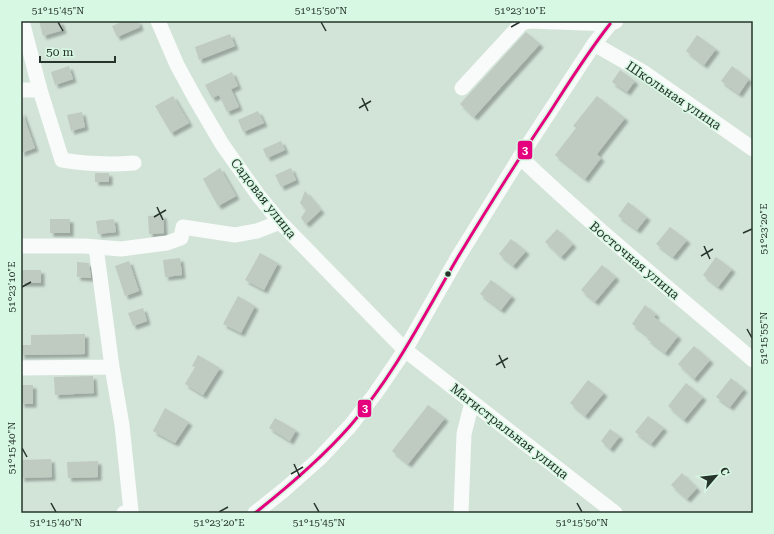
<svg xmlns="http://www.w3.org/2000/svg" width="774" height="534" viewBox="0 0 774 534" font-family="'Roboto Serif',serif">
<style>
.building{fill:#bfcac0;filter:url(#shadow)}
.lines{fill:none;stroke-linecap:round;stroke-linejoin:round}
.minor{stroke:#f8fbf9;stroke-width:15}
.bus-1-casing{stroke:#d7f8e3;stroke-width:6}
.bus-1{stroke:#e5007d;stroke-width:3}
.ticks{fill:none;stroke:#27342c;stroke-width:1.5}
.bus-dot{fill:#27342c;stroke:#d7f8e3;stroke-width:1.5}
.labels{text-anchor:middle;stroke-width:3;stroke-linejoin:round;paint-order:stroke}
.street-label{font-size:13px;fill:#27342c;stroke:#d7f8e3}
.line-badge{stroke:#d7f8e3;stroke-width:1.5}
.badge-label{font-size:11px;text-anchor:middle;font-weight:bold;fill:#fff}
.neatline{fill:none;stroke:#27342c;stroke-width:1.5}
.ticks-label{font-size:10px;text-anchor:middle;fill:#27342c}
</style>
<defs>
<filter id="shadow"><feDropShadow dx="3.5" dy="3.5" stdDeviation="1" flood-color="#0004"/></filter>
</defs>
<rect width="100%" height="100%" fill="#d2e3d8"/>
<path class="building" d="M 39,21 L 60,21 L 63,30 L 43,36 Z
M 124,21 L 138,21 L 140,27 L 117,37 L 112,26 Z
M 526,32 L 540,44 L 474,117 L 460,104 Z
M 230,34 L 235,46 L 199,60 L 195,47 Z
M 697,35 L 716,49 L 704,65 L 686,51 Z
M 69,66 L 73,79 L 55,85 L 51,72 Z
M 732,66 L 749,79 L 739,94 L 721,81 Z
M 620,70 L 635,81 L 627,92 L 612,82 Z
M 232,72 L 238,86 L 231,89 L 239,107 L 227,112 L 219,95 L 212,98 L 205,85 Z
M 173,96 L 189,123 L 171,133 L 155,106 Z
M 597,96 L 625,118 L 597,154 L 601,158 L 585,179 L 555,155 L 576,128 L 573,126 Z
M 258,111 L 264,123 L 243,132 L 238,120 Z
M 21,112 L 22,112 L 35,148 L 21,153 Z
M 82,112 L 85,127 L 71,131 L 67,115 Z
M 281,141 L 285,150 L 267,158 L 263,149 Z
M 220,168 L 236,196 L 218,206 L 203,179 Z
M 291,168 L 296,180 L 281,187 L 275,175 Z
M 95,173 L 109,173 L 109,182 L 95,182 Z
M 305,191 L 321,210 L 306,224 L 301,218 L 306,210 L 300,203 Z
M 628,202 L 647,217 L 637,230 L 618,216 Z
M 163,215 L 164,233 L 149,234 L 148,216 Z
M 50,219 L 70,219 L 70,233 L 50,233 Z
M 114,219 L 116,232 L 98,234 L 96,221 Z
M 670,227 L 687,240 L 673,257 L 656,244 Z
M 557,229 L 573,244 L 561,257 L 545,242 Z
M 511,239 L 526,251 L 513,266 L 499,254 Z
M 260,253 L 278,263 L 264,290 L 245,280 Z
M 716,257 L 732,269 L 718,287 L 703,275 Z
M 180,258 L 182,275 L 165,277 L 163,260 Z
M 129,261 L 139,291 L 125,296 L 115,266 Z
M 77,262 L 89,263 L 91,278 L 77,277 Z
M 602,265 L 616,277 L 595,302 L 581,290 Z
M 21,270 L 41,270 L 41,283 L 21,283 Z
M 491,280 L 512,296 L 501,310 L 480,294 Z
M 238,296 L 255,306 L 241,333 L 223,324 Z
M 645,305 L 656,314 L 654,317 L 678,336 L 665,353 L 647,339 L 649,337 L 632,324 Z
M 143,308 L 147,321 L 133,326 L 128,313 Z
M 85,334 L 85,354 L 21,355 L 21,345 L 31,345 L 31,335 Z
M 694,346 L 710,360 L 694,379 L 678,364 Z
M 198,355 L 220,368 L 203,395 L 185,384 L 195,367 L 192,366 Z
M 93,376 L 94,393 L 55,395 L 54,377 Z
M 731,378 L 744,389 L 730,407 L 716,397 Z
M 588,380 L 604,393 L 585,416 L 570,403 Z
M 686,383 L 703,397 L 684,420 L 668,406 Z
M 21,385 L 33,385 L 33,404 L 21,404 Z
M 428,405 L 445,418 L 408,464 L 392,451 Z
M 165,408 L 189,422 L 175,443 L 153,431 Z
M 648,416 L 664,428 L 651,444 L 635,432 Z
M 275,418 L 296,430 L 290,441 L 269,428 Z
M 610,429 L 620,436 L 610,449 L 601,441 Z
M 51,459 L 52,477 L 21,478 L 21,460 Z
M 98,461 L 98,477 L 68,478 L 67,462 Z
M 682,473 L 697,488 L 687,499 L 671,485 Z"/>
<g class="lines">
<path class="minor" d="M 22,21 L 40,90 L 62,160 C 86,164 109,165 134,163
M 158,21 L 177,65 L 195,98 L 222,144 L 258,195 L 280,222 L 405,350 L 615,513
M 594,44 L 643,72 L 753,149
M 462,88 L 522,23 L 530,21 L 610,24
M 21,90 L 40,90
M 520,157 C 594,228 675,293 753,360
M 21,246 L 85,246 L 121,249 L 167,243 L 181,238 L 183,227 L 235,235 L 257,231 L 280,222
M 96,247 L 112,367 L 122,425 L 131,511 L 124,513
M 21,368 L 112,367
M 255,513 L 284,490 L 319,459 L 350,426 L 375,394 L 405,350 L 458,257 L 520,157 L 594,44 L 610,24 L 616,21
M 461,513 L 464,434 L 472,402"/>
<defs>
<path id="bus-1" d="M 255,513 C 289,486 321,459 350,426 C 394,376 424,315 458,257 C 487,209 517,161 548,115 C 568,84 587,53 610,24"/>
</defs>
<use href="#bus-1" class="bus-1-casing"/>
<use href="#bus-1" class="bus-1"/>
</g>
<path class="ticks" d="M 58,22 L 63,31M 321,22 L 326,31M 511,27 L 520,22M 362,98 L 368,111M 359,108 L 371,101M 157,207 L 163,220M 154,217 L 166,210M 743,233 L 752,229M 704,246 L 710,259M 701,256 L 713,249M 22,287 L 31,282M 747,329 L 752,338M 499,355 L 505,368M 496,365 L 508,358M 22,448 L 27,457M 294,464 L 300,477M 291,474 L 303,467M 51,503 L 56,512M 314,503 L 319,512M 577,503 L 582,512M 219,512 L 228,507"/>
<circle class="bus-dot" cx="448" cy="274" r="3.5"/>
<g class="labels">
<g class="street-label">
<text transform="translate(674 95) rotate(34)" y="5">Школьная улица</text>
<text transform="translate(264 198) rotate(52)" y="5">Садовая улица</text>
<text transform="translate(635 260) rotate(40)" y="5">Восточная улица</text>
<text transform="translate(510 431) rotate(38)" y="5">Магистральная улица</text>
</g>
</g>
<g class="line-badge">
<rect x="517" y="140" width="16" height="20" rx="4" fill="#e5007d"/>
<rect x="357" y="399" width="15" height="19" rx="4" fill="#e5007d"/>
</g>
<g class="badge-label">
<text x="525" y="154">3</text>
<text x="365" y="412">3</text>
</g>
<rect width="774" height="534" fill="none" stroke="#d7f8e3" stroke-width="44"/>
<g transform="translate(716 476) rotate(62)" stroke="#d7f8e3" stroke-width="3" paint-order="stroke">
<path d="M0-3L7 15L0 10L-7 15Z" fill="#27342c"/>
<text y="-6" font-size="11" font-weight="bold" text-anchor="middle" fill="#27342c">С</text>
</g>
<path d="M40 56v6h75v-6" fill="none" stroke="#27342c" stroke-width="2"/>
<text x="46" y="56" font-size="12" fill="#27342c" stroke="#d7f8e3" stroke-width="3" paint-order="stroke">50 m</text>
<rect x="22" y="22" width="730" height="490" class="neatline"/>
<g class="ticks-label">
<text x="58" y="14">51°15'45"N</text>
<text x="321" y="14">51°15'50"N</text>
<text x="520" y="14">51°23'10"E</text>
<text transform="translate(763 229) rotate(-90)" y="4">51°23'20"E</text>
<text transform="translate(11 287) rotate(-90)" y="4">51°23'10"E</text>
<text transform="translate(763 338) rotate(-90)" y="4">51°15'55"N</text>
<text transform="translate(11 448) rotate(-90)" y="4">51°15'40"N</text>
<text x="56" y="526">51°15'40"N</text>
<text x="219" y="526">51°23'20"E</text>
<text x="319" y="526">51°15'45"N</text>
<text x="582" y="526">51°15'50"N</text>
</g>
</svg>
